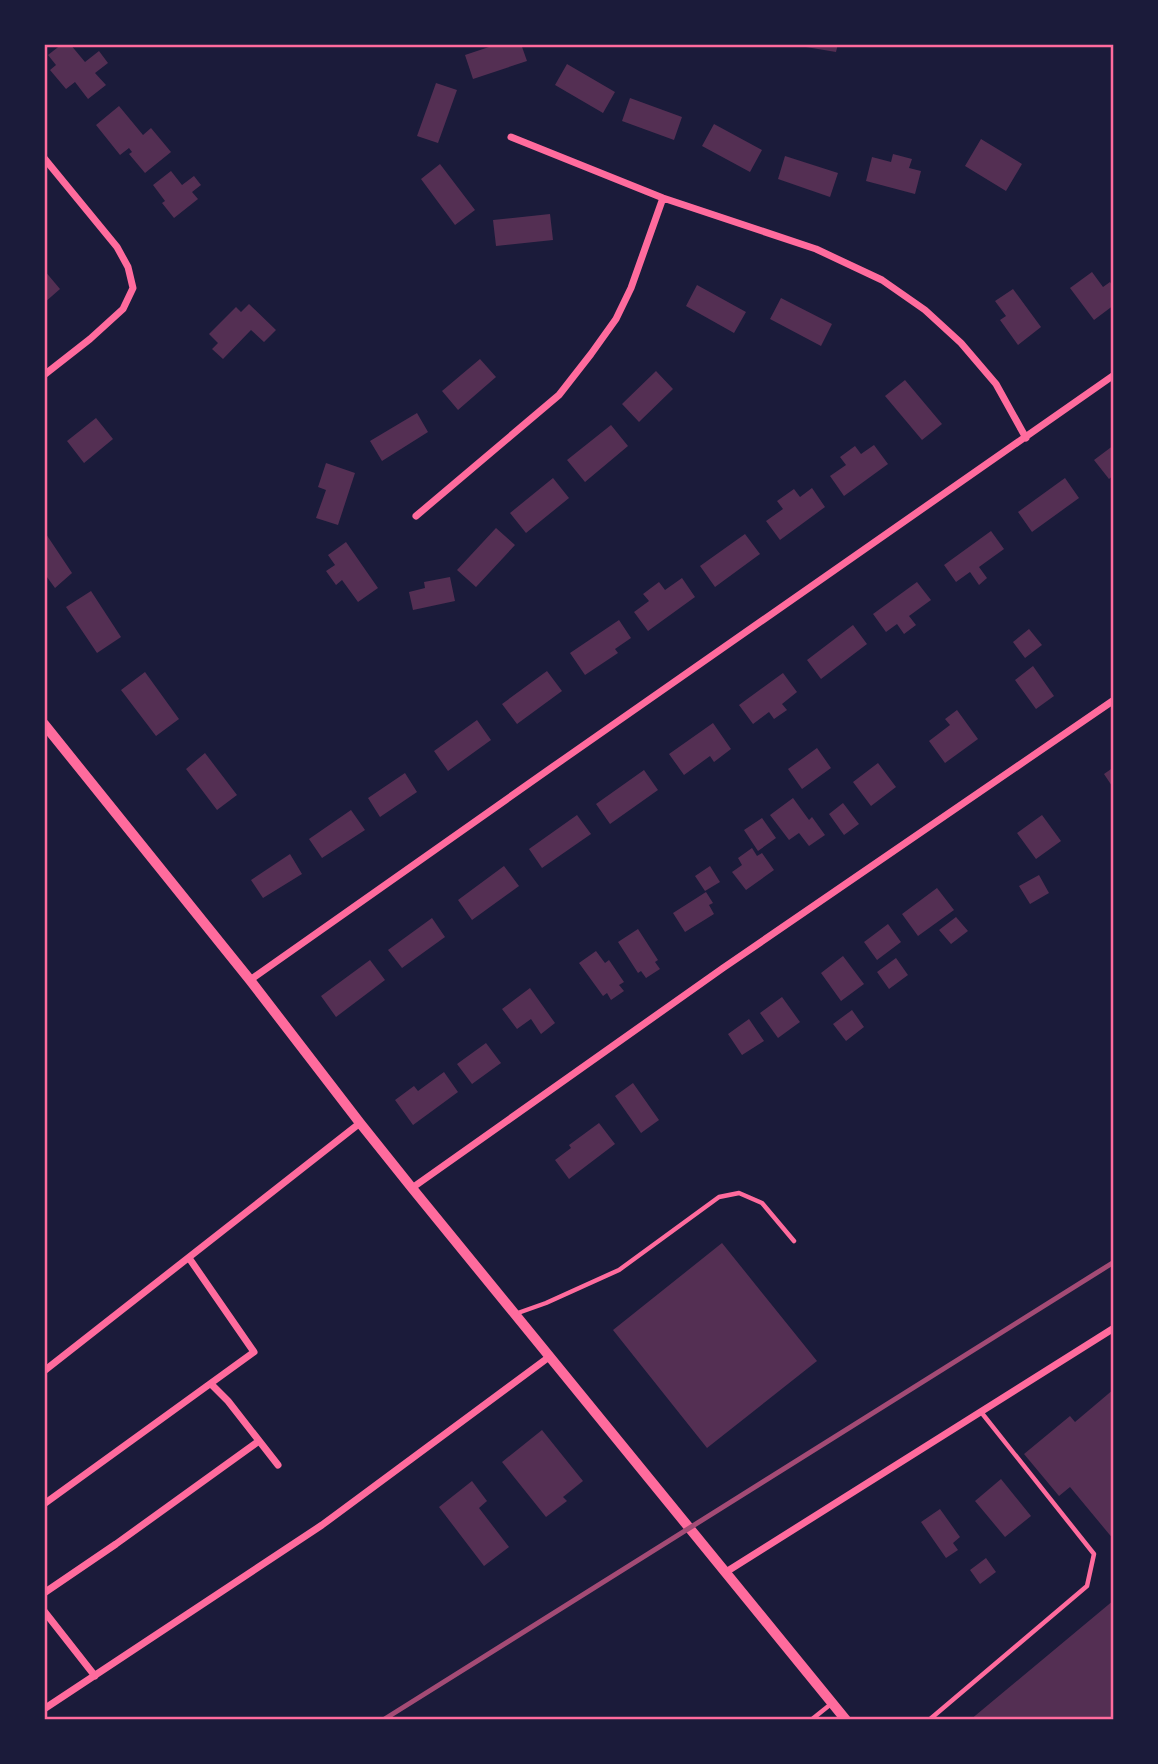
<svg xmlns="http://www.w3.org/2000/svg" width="1158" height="1764" viewBox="0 0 1158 1764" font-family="'Noto Sans',sans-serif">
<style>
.building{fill:#542f53}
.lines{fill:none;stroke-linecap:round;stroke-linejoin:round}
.service{stroke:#ff6b9d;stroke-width:4.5}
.minor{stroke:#ff6b9d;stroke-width:7}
.tertiary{stroke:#ff6b9d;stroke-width:10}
.rail{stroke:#a44b75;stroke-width:5}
.neatline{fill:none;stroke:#ff6b9d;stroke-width:2.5}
</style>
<rect width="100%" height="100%" fill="#1b1b3a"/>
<path class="building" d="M 62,44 L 70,44 L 85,62 L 99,51 L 108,63 L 95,73 L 106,85 L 88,99 L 75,82 L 66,89 L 50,70 L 56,65 L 48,55 Z
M 498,44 L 521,44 L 527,61 L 473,79 L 465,55 Z
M 794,44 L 838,44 L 836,52 L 794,45 Z
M 567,64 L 615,92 L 603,113 L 555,85 Z
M 436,83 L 457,90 L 438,143 L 417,136 Z
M 630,98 L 682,117 L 674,140 L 622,121 Z
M 119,106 L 143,135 L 151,128 L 171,152 L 145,173 L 129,154 L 132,152 L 129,148 L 120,155 L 96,125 Z
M 714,124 L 762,150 L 750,172 L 702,146 Z
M 981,139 L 1022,164 L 1006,191 L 965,166 Z
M 893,154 L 912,159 L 909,168 L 921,171 L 915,194 L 866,181 L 872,157 L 891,162 Z
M 785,156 L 838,173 L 830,197 L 778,179 Z
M 440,164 L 475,210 L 455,225 L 421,179 Z
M 171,171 L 182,185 L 194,176 L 201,185 L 192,192 L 198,199 L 174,218 L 162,203 L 165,201 L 153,185 Z
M 550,214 L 553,240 L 496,246 L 493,220 Z
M 44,270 L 60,289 L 44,303 Z
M 1092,272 L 1103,287 L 1110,282 L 1114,288 L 1114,305 L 1094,320 L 1070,288 Z
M 697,285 L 746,312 L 734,333 L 686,306 Z
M 1013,289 L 1041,327 L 1018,345 L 1000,320 L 1006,316 L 995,301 Z
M 781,298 L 832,324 L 821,346 L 770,319 Z
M 249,304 L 276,330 L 264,342 L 251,330 L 223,359 L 212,349 L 218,343 L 209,334 L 236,307 L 241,312 Z
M 480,359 L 496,377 L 458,410 L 442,391 Z
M 656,371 L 673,389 L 639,422 L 622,404 Z
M 905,380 L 942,424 L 922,440 L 885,396 Z
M 417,413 L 428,432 L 382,461 L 370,441 Z
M 96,418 L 113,439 L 84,463 L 67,441 Z
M 611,425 L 628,446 L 585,482 L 567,460 Z
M 874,445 L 888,464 L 844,496 L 830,476 L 846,465 L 840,457 L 855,446 L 861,454 Z
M 1114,445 L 1114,475 L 1109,479 L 1094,460 Z
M 326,463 L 355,473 L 338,525 L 316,518 L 326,490 L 318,487 Z
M 553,478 L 569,498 L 526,533 L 510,513 Z
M 1065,478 L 1079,498 L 1032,532 L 1018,512 Z
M 812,488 L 825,507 L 780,540 L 766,521 L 783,509 L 777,501 L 794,489 L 800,497 Z
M 496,528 L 515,545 L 476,587 L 457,570 Z
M 44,531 L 72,573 L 55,588 L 44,573 Z
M 991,531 L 1004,549 L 979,567 L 987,578 L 979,585 L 970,572 L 956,582 L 944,565 Z
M 745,534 L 760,554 L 715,587 L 700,566 Z
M 346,542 L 378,588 L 358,602 L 342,580 L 336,585 L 326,571 L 335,565 L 328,555 Z
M 450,577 L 455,601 L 413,610 L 409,592 L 425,588 L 424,582 Z
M 682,578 L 695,597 L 648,631 L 634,612 L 649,601 L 643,594 L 659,582 L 665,590 Z
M 917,582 L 931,600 L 909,616 L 916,625 L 904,634 L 897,624 L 886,632 L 873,614 Z
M 91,591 L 121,637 L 97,653 L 66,607 Z
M 619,620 L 631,638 L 615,649 L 618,653 L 585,675 L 570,653 Z
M 853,625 L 867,644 L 821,679 L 807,660 Z
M 1029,629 L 1042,645 L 1025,658 L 1013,642 Z
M 1033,666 L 1054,696 L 1036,709 L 1015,680 Z
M 547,671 L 562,691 L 517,724 L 502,704 Z
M 145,672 L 179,719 L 156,736 L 121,690 Z
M 783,673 L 797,692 L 782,704 L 787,710 L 774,719 L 769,712 L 753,724 L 739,705 Z
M 957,710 L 978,739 L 945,763 L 929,741 L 950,725 L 945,719 Z
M 477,720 L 491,740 L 448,771 L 434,751 Z
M 713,723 L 731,749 L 714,762 L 710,756 L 684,775 L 669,754 Z
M 817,748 L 831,768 L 802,789 L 788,769 Z
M 205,753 L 237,795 L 217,810 L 186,769 Z
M 878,763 L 896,787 L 871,806 L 853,782 Z
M 1114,767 L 1114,789 L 1104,774 Z
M 644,770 L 658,790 L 610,824 L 596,804 Z
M 405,773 L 417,792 L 380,817 L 368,798 Z
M 793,798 L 809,820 L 812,817 L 825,835 L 809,846 L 799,833 L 789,840 L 770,815 Z
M 843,803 L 859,824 L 844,835 L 829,814 Z
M 351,810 L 365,830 L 322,858 L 309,839 Z
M 577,815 L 591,834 L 542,868 L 529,849 Z
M 1042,815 L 1061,841 L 1036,859 L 1017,833 Z
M 762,818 L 776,838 L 758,851 L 744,830 Z
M 752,848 L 757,856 L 762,853 L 774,870 L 746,890 L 732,872 L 742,865 L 738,858 Z
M 290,854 L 302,874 L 263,898 L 251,880 Z
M 504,866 L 519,886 L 472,920 L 458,900 Z
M 710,866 L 720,882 L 705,891 L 695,876 Z
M 1039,875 L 1049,893 L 1030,904 L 1019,886 Z
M 937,888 L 954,910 L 918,936 L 902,914 Z
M 706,892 L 713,903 L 709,905 L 714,914 L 685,932 L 673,913 Z
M 956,917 L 968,931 L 951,944 L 939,930 Z
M 432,918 L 445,937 L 402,968 L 388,950 Z
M 888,924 L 901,942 L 877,960 L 864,942 Z
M 638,929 L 658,960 L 655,962 L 660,969 L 646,978 L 641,971 L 638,973 L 618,942 Z
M 596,951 L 605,963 L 609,960 L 624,982 L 619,985 L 624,991 L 611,1000 L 607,993 L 603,996 L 579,963 Z
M 843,956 L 864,984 L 841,1001 L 821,973 Z
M 896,958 L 908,975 L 889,989 L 877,972 Z
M 370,960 L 385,980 L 336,1017 L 321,996 Z
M 530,988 L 555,1023 L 541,1034 L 531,1019 L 517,1029 L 502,1009 Z
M 782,997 L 800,1022 L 778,1038 L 760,1013 Z
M 852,1010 L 864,1027 L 846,1041 L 833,1024 Z
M 749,1019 L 764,1041 L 742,1055 L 728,1034 Z
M 486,1043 L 501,1063 L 472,1084 L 457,1064 Z
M 444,1072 L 458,1092 L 413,1125 L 395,1100 L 414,1086 L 418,1091 Z
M 633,1083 L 659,1120 L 641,1133 L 615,1096 Z
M 599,1123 L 615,1144 L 569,1179 L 555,1160 L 571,1148 L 569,1145 Z
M 722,1243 L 817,1361 L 707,1448 L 613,1330 Z
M 1114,1389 L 1114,1540 L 1070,1487 L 1059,1496 L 1024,1454 L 1070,1416 L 1075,1422 Z
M 542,1430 L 583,1481 L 563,1497 L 567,1501 L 546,1517 L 502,1462 Z
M 1001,1479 L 1031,1516 L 1005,1537 L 975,1501 Z
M 472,1481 L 487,1501 L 479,1508 L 509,1547 L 484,1566 L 439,1507 Z
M 940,1509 L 960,1537 L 953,1543 L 958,1550 L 946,1558 L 921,1522 Z
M 986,1558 L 996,1572 L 980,1584 L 970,1570 Z
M 1114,1600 L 1114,1720 L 970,1720 Z"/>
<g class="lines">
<path class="service" d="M 515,1314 L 546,1303 L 619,1270 L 719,1197 L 739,1193 L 762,1203 L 794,1241
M 811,1720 L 831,1704
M 929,1720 L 1087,1586 L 1094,1554 L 981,1412"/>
<path class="minor" d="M 511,137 L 663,198 L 816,249 L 882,280 L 925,310 L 961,343 L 996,384 L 1026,438
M 44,158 L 117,247 L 128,267 L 133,288 L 123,309 L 90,339 L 44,375
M 416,516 L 559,395 L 591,354 L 616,319 L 631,288 L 663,198
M 250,980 L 561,761 L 1114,375
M 412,1188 L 723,968 L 1114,700
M 44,1371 L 360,1123
M 211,1384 L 228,1401 L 278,1465
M 44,1504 L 254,1352 L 189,1258
M 726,1572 L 1114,1328
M 44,1593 L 116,1544 L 259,1441
M 44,1611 L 95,1676
M 44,1709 L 322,1525 L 549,1357"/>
<path class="tertiary" d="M 44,724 L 250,980 L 360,1123 L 412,1188 L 846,1720"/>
<path class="rail" d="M 383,1720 L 1114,1262"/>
</g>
<rect width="1158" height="1764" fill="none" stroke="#1b1b3a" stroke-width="91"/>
<rect x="46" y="46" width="1066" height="1672" class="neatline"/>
</svg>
